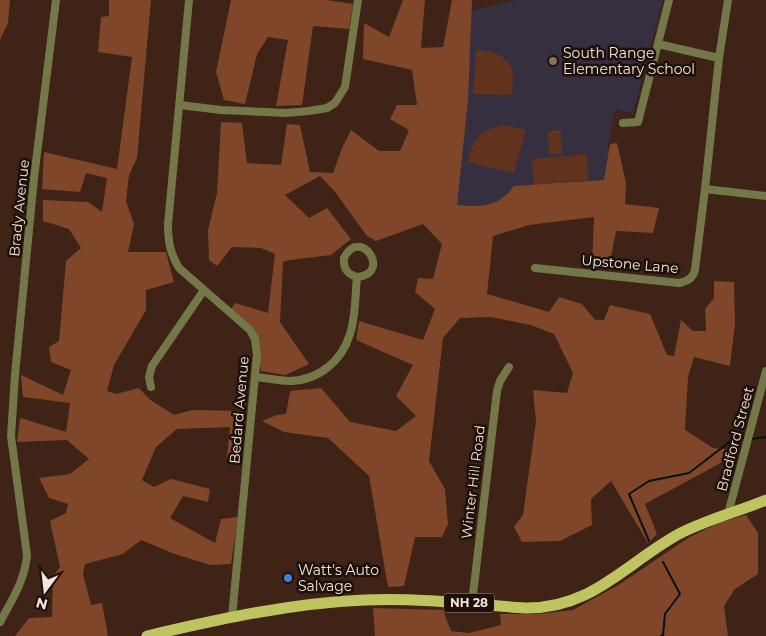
<svg xmlns="http://www.w3.org/2000/svg" width="766" height="636" viewBox="0 0 766 636" font-family="Montserrat,sans-serif">
<style>
.education{fill:#352f40}
.green{fill:#61331c}
.forest{fill:#7f462a}
.lines{fill:none;stroke-linecap:round;stroke-linejoin:round}
.stream{stroke:#001616;stroke-width:2}
.street{stroke:#747849;stroke-width:8}
.primary{stroke:#bec560;stroke-width:11}
.education-dot{fill:#8d6e63;stroke:#1c100a;stroke-width:2}
.shop-dot{fill:#3f7fe0;stroke:#1c100a;stroke-width:2}
.labels{text-anchor:middle;stroke-width:5;stroke-linejoin:round;paint-order:stroke}
.shield{fill:#1c100a;stroke:#b5a49c;stroke-width:1}
.shield-label{font-size:12px;font-weight:bold;fill:#f6e3db}
.poi-label{font-size:14px;fill:#f6e3db;stroke:#1c100a;text-anchor:start}
.street-label{font-size:14px;fill:#f6e3db;stroke:#1c100a}
</style>
<rect width="100%" height="100%" fill="#3e2316"/>
<path class="education" d="M 517,0 L 663,0 L 633,113 L 615,110 L 608,145 L 610,186 L 451,210 L 463,12 Z"/>
<path class="green" d="M 476,50 C 492,50 511,56 513,75 C 514,81 512,89 512,95 L 473,94 Z
M 505,125 L 526,130 L 514,173 L 468,162 C 474,137 479,131 505,125 Z
M 561,130 L 562,154 L 549,154 L 548,131 Z
M 587,154 L 589,180 L 534,185 L 532,159 Z"/>
<path class="forest" d="M 0,0 L 10,0 L 8,23 L 0,40 Z
M 109,0 L 151,0 L 137,158 L 129,175 L 126,201 L 134,224 L 128,252 L 166,252 L 174,282 L 146,290 L 146,310 L 114,365 L 107,391 L 116,394 L 139,388 L 149,399 L 174,415 L 192,410 L 243,411 L 240,457 L 227,457 L 230,427 L 177,429 L 156,447 L 142,480 L 154,487 L 171,479 L 210,489 L 208,502 L 183,496 L 170,518 L 215,543 L 221,519 L 238,517 L 231,564 L 210,565 L 172,553 L 141,540 L 123,554 L 85,564 L 83,574 L 91,605 L 102,603 L 108,636 L 15,636 L 29,618 L 52,617 L 53,576 L 60,567 L 50,521 L 66,513 L 68,504 L 49,498 L 39,478 L 70,474 L 89,459 L 67,440 L 17,442 L 20,418 L 66,432 L 70,403 L 23,397 L 21,375 L 63,395 L 71,370 L 51,362 L 49,347 L 59,341 L 66,261 L 81,248 L 69,229 L 43,221 L 43,200 L 88,202 L 102,212 L 107,178 L 86,173 L 80,192 L 42,189 L 44,152 L 117,169 L 132,57 L 98,52 L 101,17 L 109,16 Z
M 231,0 L 327,0 L 353,4 L 349,29 L 313,26 L 302,105 L 276,106 L 288,40 L 268,37 L 257,54 L 245,104 L 224,100 L 216,72 Z
M 403,0 L 425,0 L 421,48 L 443,47 L 452,0 L 472,0 L 468,100 L 457,205 C 482,207 497,208 514,186 L 604,180 L 610,144 L 617,143 L 626,183 L 625,204 L 659,208 L 653,233 L 616,231 L 609,268 L 592,265 L 594,217 L 529,225 L 493,236 L 487,294 L 549,312 L 559,297 L 582,304 L 595,320 L 604,320 L 610,305 L 650,314 L 667,355 L 674,356 L 681,320 L 693,331 L 706,331 L 705,309 L 714,298 L 714,281 L 734,282 L 735,323 L 730,366 L 694,357 L 688,377 L 685,430 L 713,448 L 738,451 L 717,465 L 645,504 L 657,534 L 648,543 L 611,481 L 591,499 L 592,525 L 560,541 L 522,542 L 514,527 L 523,515 L 536,421 L 533,390 L 567,393 L 573,373 L 554,334 L 531,325 L 491,317 L 460,318 L 443,338 L 429,461 L 445,489 L 448,524 L 442,537 L 415,537 L 404,586 L 388,587 L 369,476 L 328,438 L 284,432 L 262,421 L 277,415 L 286,414 L 290,391 L 321,388 L 350,422 L 396,431 L 416,416 L 396,396 L 413,365 L 356,340 L 359,321 L 423,340 L 435,309 L 415,292 L 418,278 L 433,279 L 442,244 L 423,224 L 376,241 L 367,236 L 335,192 L 320,176 L 285,195 L 309,218 L 327,208 L 351,239 L 331,255 L 290,260 L 283,262 L 280,322 L 309,364 L 285,375 L 261,371 L 254,328 L 231,309 L 235,303 L 268,313 L 275,254 L 261,248 L 232,247 L 217,266 L 209,260 L 208,230 L 217,193 L 221,122 L 242,123 L 247,163 L 281,165 L 287,124 L 300,125 L 310,172 L 333,173 L 342,148 L 351,130 L 379,151 L 400,151 L 409,130 L 390,119 L 397,105 L 417,105 L 412,70 L 363,59 L 364,23 L 389,37 Z
M 746,515 L 758,533 L 758,574 L 735,589 L 724,606 L 728,636 L 375,636 L 373,608 L 443,610 L 451,631 L 469,633 L 501,625 L 500,614 L 539,614 L 573,610 L 620,584 L 688,538 L 720,522 Z"/>
<g class="lines">
<path class="stream" d="M 751,439 L 766,437
M 649,541 L 629,494 L 649,481 L 689,473 L 736,437 L 746,438
M 661,636 L 663,635 L 665,614 L 680,594 L 663,562"/>
<path class="street" d="M 189,0 L 168,224 C 168,241 170,253 179,268 L 250,330 L 255,339 L 257,355 L 232,617
M 728,0 L 719,58 L 705,189 L 766,196
M 658,44 L 719,58
M 180,105 L 221,110 L 286,113 L 309,111 L 327,108 L 335,103 L 345,87 L 358,0
M 623,123 L 638,122 L 669,0
M 535,268 L 679,283 C 688,281 693,278 695,270 L 705,189
M 256,377 C 267,378 279,381 290,381 C 319,380 342,361 350,334 C 356,316 355,295 357,277 C 393,274 360,225 344,258 C 343,268 347,274 357,277
M 151,387 L 149,377 L 152,366 L 204,290
M 728,514 L 766,371
M 472,603 L 497,391 L 500,381 L 509,367
M 0,622 C 12,600 25,580 27,555 L 11,436 L 15,375 L 34,178 L 56,0"/>
<path class="primary" d="M 147,636 C 219,619 292,603 365,600 C 419,598 472,604 525,608 C 591,609 624,565 677,535 C 705,520 737,512 766,500"/>
</g>
<circle class="education-dot" cx="553" cy="61" r="5"/>
<circle class="shop-dot" cx="288" cy="578" r="5"/>
<g class="labels">
<rect class="shield" x="444" y="593.5" width="50" height="19" rx="4"/>
<g class="shield-label">
<text x="469" y="607">NH 28</text>
</g>
<g class="poi-label">
<text x="563" y="58">South Range<tspan x="563" dy="16">Elementary School</tspan></text>
<text x="298" y="575">Watt's Auto<tspan x="298" dy="16">Salvage</tspan></text>
</g>
<g class="street-label">
<text transform="translate(19 208) rotate(-84)" y="5">Brady Avenue</text>
<text transform="translate(630 264) rotate(5)" y="5">Upstone Lane</text>
<text transform="translate(239 410) rotate(-85)" y="5">Bedard Avenue</text>
<text transform="translate(735 439) rotate(-75)" y="5">Bradford Street</text>
<text transform="translate(473 482) rotate(-83)" y="5">Winter Hill Road</text>
</g>
</g>
<g transform="translate(45 591) rotate(195)" stroke="#1c100a" stroke-width="4" paint-order="stroke">
<path d="M0-4L9 19L0 12L-9 19Z" fill="#f6e3db"/>
<text y="-8" font-size="14" font-weight="bold" text-anchor="middle" fill="#f6e3db">N</text>
</g>
</svg>
